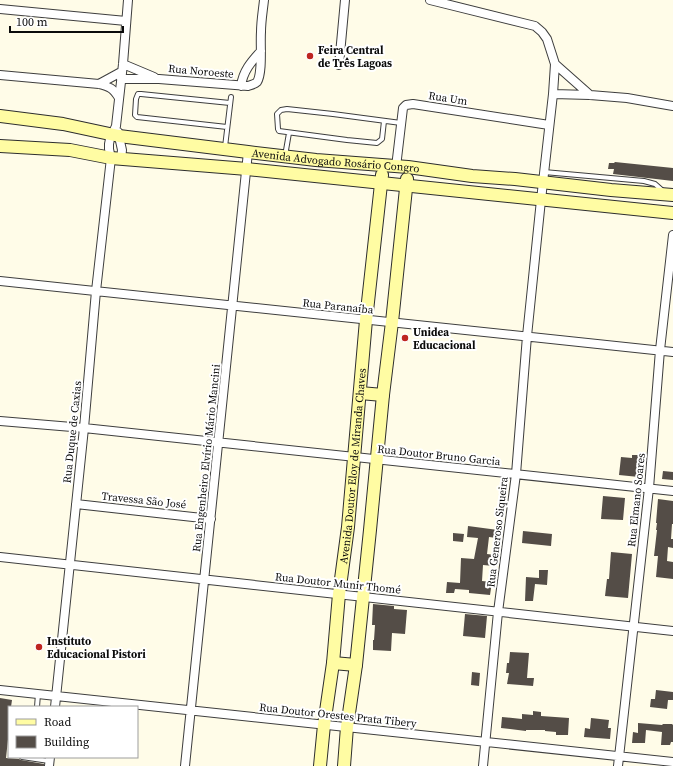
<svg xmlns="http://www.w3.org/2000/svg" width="673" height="766" viewBox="0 0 673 766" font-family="'Source Serif 4',serif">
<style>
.building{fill:#544d47}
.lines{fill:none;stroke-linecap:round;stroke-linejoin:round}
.lane-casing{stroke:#3e3e3e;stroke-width:6}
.street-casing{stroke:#3e3e3e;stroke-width:10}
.secondary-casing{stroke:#2d2d2d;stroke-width:14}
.lane{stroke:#fff;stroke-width:4}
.street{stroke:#fff;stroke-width:8}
.secondary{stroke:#fffca3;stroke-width:12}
.poi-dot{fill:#be2520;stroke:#fff;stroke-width:1.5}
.labels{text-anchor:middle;stroke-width:4;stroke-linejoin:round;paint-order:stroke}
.poi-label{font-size:11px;font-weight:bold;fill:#0b0b0b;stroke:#fff;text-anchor:start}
.street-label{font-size:11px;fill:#0b0b0b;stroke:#fff}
</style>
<rect width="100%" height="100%" fill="#fffce8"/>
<path class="building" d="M 615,162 L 673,168 L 673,181 L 613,174 L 614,169 L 608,169 L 609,163 L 614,163 Z
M 632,455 L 641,455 L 639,477 L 619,475 L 621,457 L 632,458 Z
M 663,471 L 673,472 L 673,480 L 662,479 Z
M 603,496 L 625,498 L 623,520 L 601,519 Z
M 658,499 L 673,501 L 673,524 L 672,524 L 671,539 L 673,539 L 673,548 L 668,547 L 667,561 L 673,562 L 673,579 L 656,577 L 658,556 L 654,556 L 657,530 L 656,530 L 657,523 L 656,523 Z
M 468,526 L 498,530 L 497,538 L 489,537 L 487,554 L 495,555 L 494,566 L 483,565 L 482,581 L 492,582 L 490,595 L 469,593 L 469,590 L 455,589 L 454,593 L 446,593 L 447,582 L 460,583 L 461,558 L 474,559 L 478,538 L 467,537 Z
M 523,531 L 552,534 L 551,546 L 522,543 Z
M 453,533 L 464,534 L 463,542 L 453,541 Z
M 611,552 L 632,554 L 628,598 L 605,596 L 607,579 L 609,579 Z
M 539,570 L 548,570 L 547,585 L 535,584 L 533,601 L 525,601 L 526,577 L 539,578 Z
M 373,604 L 394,606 L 394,609 L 407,610 L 405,634 L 392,633 L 391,651 L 373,650 L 373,640 L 374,640 L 375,625 L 372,625 Z
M 465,614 L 487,616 L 485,638 L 463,636 Z
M 510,652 L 529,653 L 527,678 L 534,678 L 533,686 L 507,684 L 509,673 L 506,673 L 507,663 L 509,663 Z
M 472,672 L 480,673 L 479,686 L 471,685 Z
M 656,690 L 673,692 L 673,700 L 668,700 L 667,709 L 650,707 L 651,699 L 655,699 Z
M 0,698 L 12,700 L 11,707 L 9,707 L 9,730 L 6,758 L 19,759 L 21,760 L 44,764 L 44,766 L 0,766 Z
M 533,711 L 541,712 L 541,716 L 569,718 L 568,735 L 556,735 L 556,732 L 545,731 L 545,730 L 526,730 L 526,731 L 501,728 L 502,717 L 522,719 L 522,714 L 533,715 Z
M 591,718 L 609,720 L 608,728 L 611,728 L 610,739 L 584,737 L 585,728 L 590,729 Z
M 638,723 L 662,725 L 663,724 L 672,724 L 673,725 L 673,742 L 671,742 L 670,745 L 661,745 L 662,732 L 646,730 L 645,743 L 632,743 L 633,732 L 638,733 Z"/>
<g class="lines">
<defs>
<path id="lane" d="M 384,121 L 382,139 L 377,143 L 347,140 L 279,131 L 278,129 L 277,114 L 281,110 L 287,109 L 333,114 L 401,123
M 227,127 L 137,117 L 135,115 L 136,99 L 138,94 L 141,94 L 230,103
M 225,147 L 231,97
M 285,156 L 289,133
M 544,172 L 644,181 L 655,184 L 664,192
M 37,707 L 38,694
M 22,757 L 49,761"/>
<path id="street" d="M 430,0 L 535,26 L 542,32 L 547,39 L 555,64 L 590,95
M 0,9 L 126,21
M 123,64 L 154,77
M 339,65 L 345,0
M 0,75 L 99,84 C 110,87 113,88 119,98
M 121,79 L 159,79 L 248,86 C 251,85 255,84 257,82 C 263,73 260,43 261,32 C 261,21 263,10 264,0
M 99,84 L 121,72
M 241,86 C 243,71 251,62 261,51
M 553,94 L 590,95 L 627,98 L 673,106
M 118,132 L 122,150 L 121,159
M 396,167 L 403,108 L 406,105 L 413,104 L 549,125
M 0,281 L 673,352
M 0,421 L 84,428 L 673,491
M 76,504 L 211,519
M 0,557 L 673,631
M 0,690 L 673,762
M 55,707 L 84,428 L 96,291 L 111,158 L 109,149 L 109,144 L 110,139 L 116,126 L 123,64 L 128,0
M 49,766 L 50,757
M 185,766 L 248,152
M 483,766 L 498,612 L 516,474 L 527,336 L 541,200 L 553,94 L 555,64
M 618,766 L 649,488 L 660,350 L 673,235"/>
<g id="secondary">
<path id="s1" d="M 0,116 L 63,124 L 119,136 L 248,152 L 316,160 L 408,167 L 472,176 L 515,179 L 611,190 L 673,195"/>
<path d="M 0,146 L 70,150 L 111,158 L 247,169 L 673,213"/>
<path d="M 360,393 L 383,395"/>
<path d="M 333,663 L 356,665"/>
<path id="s2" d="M 320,766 L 324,725 L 333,663 L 339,594 L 348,527 L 366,320 L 382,175"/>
<path d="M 344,766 L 347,727 L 356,665 L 370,530 L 383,395 L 392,322 L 407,179"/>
</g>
</defs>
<use href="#lane" class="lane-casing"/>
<use href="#street" class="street-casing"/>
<use href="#secondary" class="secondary-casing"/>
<use href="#lane" class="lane"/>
<use href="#street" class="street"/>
<use href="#secondary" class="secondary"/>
</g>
<g class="poi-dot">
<circle cx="310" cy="56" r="4"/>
<circle cx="405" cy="338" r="4"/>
<circle cx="39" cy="647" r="4"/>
</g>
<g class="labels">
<g class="poi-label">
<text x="318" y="54">Feira Central<tspan x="318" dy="13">de Três Lagoas</tspan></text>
<text x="413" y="336">Unidea<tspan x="413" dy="13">Educacional</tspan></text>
<text x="47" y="645">Instituto<tspan x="47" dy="13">Educacional Pistori</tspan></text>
</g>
<g class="street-label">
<text transform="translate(201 71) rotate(5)" y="4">Rua Noroeste</text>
<text transform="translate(448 98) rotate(9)" y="4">Rua Um</text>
<text dy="4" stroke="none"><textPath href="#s1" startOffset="339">Avenida Advogado Rosário Congro</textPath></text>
<text transform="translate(338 306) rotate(6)" y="4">Rua Paranaíba</text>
<text transform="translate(72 432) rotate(-84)" y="4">Rua Duque de Caxias</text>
<text transform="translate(439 455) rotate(6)" y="4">Rua Doutor Bruno Garcia</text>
<text transform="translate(206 458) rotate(-84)" y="4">Rua Engenheiro Elvírio Mário Mancini</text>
<text dy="4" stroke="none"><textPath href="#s2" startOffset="302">Avenida Doutor Eloy de Miranda Chaves</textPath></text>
<text transform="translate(144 500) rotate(6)" y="4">Travessa São José</text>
<text transform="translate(636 500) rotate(-84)" y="4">Rua Elmano Soares</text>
<text transform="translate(497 532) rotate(-83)" y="4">Rua Generoso Siqueira</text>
<text transform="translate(338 583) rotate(6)" y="4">Rua Doutor Munir Thomé</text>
<text transform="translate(338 715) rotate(6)" y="4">Rua Doutor Orestes Prata Tibery</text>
</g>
</g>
<rect x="8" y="706" width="130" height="52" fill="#ffffff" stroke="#9d9d9d"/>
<rect x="16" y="719" width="20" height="6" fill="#fffca3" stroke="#9d9d9d"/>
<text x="44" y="726" font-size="12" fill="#0b0b0b">Road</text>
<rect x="16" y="736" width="20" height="12" fill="#544d47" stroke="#9d9d9d"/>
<text x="44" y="746" font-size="12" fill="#0b0b0b">Building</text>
<path d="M10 26v6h113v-6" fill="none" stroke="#0b0b0b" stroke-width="2"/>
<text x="16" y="26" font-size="12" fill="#0b0b0b" stroke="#ffffff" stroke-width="3" paint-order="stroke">100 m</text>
</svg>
